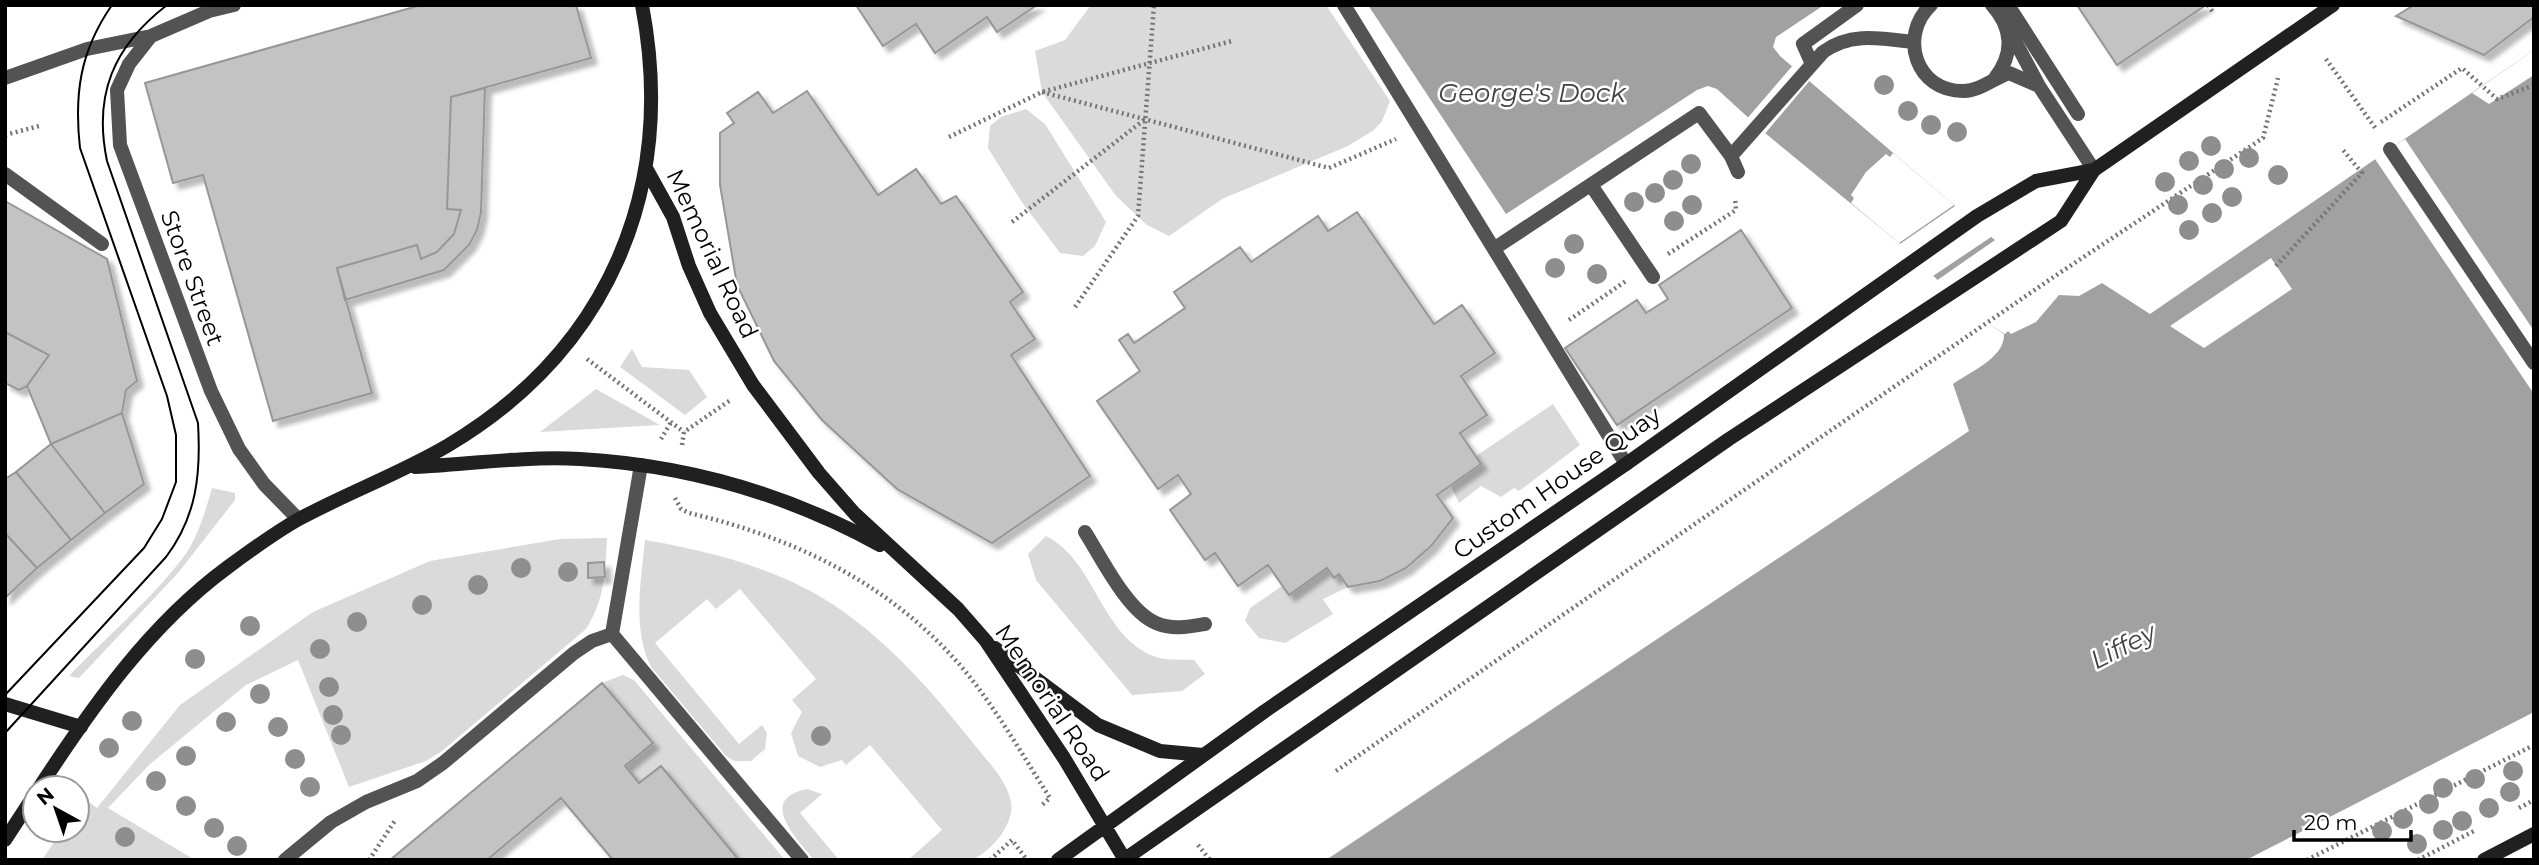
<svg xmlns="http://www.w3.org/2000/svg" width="2539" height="865" viewBox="0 0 2539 865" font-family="Montserrat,sans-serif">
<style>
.green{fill:#dadada}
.water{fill:#a1a1a1}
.pier{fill:#fff}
.building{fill:#c3c3c3;stroke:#979797;stroke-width:2;filter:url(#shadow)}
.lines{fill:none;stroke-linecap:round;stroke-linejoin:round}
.path{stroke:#757575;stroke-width:4.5;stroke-dasharray:2 3.5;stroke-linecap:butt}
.lane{stroke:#535353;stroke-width:14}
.street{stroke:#535353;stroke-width:14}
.secondary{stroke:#202020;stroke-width:14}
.tram{stroke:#000;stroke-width:2}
.tree{fill:#8e8e8e}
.labels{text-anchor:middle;stroke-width:5;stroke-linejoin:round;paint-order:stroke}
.street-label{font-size:24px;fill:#000;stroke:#fff}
.water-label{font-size:26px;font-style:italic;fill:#424242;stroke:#fff}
</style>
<defs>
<filter id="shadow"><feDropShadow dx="6" dy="6" stdDeviation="2" flood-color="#0004"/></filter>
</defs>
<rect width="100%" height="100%" fill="#fff"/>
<path class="green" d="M 1091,5 L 1326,5 L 1390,101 L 1382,121 L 1374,130 L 1348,146 L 1222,199 L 1169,236 L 1147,225 L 1116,196 L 1042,92 L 1035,51 L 1065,40 Z
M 1026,109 L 1045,124 L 1106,222 L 1095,246 L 1083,256 L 1060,253 L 1021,201 L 988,148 L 990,126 L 1001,117 Z
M 632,349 L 642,367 L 689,370 L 707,397 L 685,415 L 620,367 Z
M 596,389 L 660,425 L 540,432 Z
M 1553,404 L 1580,445 L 1519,491 L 1514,488 L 1501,497 L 1481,486 L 1459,503 L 1451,486 L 1481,464 L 1476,456 Z
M 212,488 L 235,493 L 235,500 L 178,573 L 79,678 L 69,676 C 104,639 162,590 189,549 C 200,530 206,509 212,488 Z
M 1046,536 C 1097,562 1100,637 1156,657 C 1167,661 1182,659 1194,660 L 1205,674 L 1182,691 L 1132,695 L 1036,580 L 1028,554 Z
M 607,538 C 605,573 605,599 586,629 L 442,751 L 426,761 L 349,787 L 298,660 L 246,685 L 149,765 L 108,808 L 195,860 L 42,860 L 62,830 L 77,830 L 77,806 L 83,798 L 97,808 L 180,705 L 313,612 L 430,561 L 560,539 Z
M 645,540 C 704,550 769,566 821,597 C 884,635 932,691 977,748 C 990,764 1007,781 1011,802 C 1015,824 991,852 971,860 C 959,864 923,860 908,860 L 942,830 L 870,745 L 846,765 L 842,760 L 820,767 L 798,756 L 791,733 L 802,712 L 792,700 L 816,679 L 740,589 L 716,609 L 707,599 L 655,643 L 739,744 L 762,725 L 767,733 L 765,749 L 751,761 L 734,761 L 726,756 L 651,667 C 632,628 641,582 645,540 Z
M 1327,568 L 1334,577 L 1339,574 L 1348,587 L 1323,599 L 1333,614 L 1285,643 L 1259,638 L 1245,621 L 1250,608 L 1282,586 L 1289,595 Z
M 623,675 L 634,680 L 785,860 L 739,860 L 661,766 L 639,783 L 625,766 L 652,743 L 602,683 Z
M 807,789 L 822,794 L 800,813 L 839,860 L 814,860 C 798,840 756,799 807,789 Z"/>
<path class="water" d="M 1368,5 L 1824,5 L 1776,37 L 1773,47 L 1780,56 L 2059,295 L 2079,296 L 2102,283 L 2150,314 L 2534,50 L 2534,712 L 2246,860 L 1326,860 L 1969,431 L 1953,384 C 1971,371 2005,358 2004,334 L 1972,313 L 1899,243 L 1765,133 L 1717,89 L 1708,86 L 1697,90 L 1506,214 Z"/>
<path class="pier" d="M 2534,50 L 2534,75 L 2489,104 L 2472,93 Z
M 1794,64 L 1811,79 L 1763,136 L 1745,121 Z
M 2405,139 L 2534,331 L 2534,394 L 2375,159 Z
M 1893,153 L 1954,205 L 1899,243 L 1851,203 L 1854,198 L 1851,195 L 1866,172 L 1886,154 L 1890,157 Z
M 1958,204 L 1994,235 L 1930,278 L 1897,246 Z
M 1998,238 L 2059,295 L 2036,322 L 2011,334 L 2008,331 L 2005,334 L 1972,314 L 1969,316 L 1936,281 Z
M 2271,258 L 2292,289 L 2204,348 L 2170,326 Z"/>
<path class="building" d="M 421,5 L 576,5 L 591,58 L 451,97 L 447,209 L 461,210 L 454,234 L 437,252 L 421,259 L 417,245 L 337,268 L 372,393 L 273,421 L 203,175 L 173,183 L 145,83 Z
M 856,5 L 1037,5 L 997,32 L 987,17 L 935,53 L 916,24 L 883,46 Z
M 2077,5 L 2206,5 L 2117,65 Z
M 2414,5 L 2534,5 L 2534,17 L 2484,55 L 2396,16 Z
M 485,88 L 481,212 L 477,230 L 469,245 L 444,270 L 345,300 L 337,268 L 417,245 L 421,259 L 437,252 L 454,234 L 461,210 L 447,209 L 451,97 Z
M 807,91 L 878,195 L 916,169 L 941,204 L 956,196 L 1023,292 L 1010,302 L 1035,339 L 1011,355 L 1090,476 L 992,543 L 897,489 L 822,420 L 774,361 L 737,285 L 720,185 L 720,133 L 734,123 L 727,113 L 758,92 L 773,113 Z
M 5,201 L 107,259 L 137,381 L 126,390 L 122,413 L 51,444 L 27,386 L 49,355 L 5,332 Z
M 1357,212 L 1434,324 L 1462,305 L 1495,353 L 1461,376 L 1487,415 L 1460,433 L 1481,464 L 1437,495 L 1453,518 L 1431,546 L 1406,568 L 1380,581 L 1348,587 L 1339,574 L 1334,578 L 1327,568 L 1289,595 L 1268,565 L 1238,586 L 1215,553 L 1205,560 L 1170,510 L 1191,494 L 1178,475 L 1158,489 L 1097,401 L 1140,371 L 1119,340 L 1128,334 L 1134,343 L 1185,308 L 1174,292 L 1240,247 L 1251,262 L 1318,216 L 1328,231 Z
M 1741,230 L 1792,308 L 1617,425 L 1565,348 L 1637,300 L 1646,313 L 1668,299 L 1659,285 Z
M 5,332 L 49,355 L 27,386 L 19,390 L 5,383 Z
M 122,413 L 144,484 L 105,513 L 51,444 Z
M 51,444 L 105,513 L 71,540 L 16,472 Z
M 16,472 L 71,540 L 37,568 L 5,533 L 5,479 Z
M 5,533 L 37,568 L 5,598 Z
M 604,562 L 605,577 L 588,578 L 588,563 Z
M 602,683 L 653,743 L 625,766 L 639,783 L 661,766 L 739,860 L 613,860 L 561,798 L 487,860 L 390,860 Z"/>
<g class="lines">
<path class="path" d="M 2208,5 L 2214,14
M 2326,59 L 2376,129
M 1042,92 L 1329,168 L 1396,139
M 2381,122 L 2462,68 L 2497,99 L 2534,85
M 5,135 L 39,126
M 949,137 L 1042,92 L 1232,41
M 1012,222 L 1144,120
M 1668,254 L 1736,210 L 1735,198
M 2276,266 L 2362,173 L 2343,150
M 1075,307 L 1138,216 L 1154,5
M 1569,320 L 1626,281
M 587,359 L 684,432
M 661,439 L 671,422
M 682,445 L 684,432 L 732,399
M 675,498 L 681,509 L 689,513 C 796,538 893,585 965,671 C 997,710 1023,756 1050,798 L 1042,805
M 1336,771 L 2052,278 L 2263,138 L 2278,78
M 2519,808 L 2534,800
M 1198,845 L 1210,860
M 369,860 L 396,819
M 990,860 L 1012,840 L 1027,860
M 2307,860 L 2534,745
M 2418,860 L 2474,831"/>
<path class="lane" d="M 1931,5 C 1898,36 1916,92 1964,91 C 1980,91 1994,78 2009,73 L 2039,86
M 1992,5 C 2013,28 2014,54 1995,78
M 2008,28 L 2039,86 L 2094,170
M 1738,172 L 1731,156 L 1823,52 C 1850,32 1880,38 1913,42
M 641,465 L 612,634 L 802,860
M 1085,532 C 1101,557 1127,611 1156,623 C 1172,630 1188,627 1205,624
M 285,860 L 331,822 L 366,802 L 417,781 L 443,763 L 574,653 L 592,641 L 612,634"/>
<path class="street" d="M 1344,5 L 1626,464
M 2008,5 L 2078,114
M 151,36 L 129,64 L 117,90 L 120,145 L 211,391 L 239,449 L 264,484 L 298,519
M 1811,62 L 1803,44 L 1857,5
M 5,78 L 87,49 L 151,36 L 209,11 L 234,5
M 2390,149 L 2534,363
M 5,174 L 102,244
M 1591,185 L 1653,277
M 1495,248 L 1699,113 L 1731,156"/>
<path class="secondary" d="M 647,170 L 673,217 L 689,266 L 710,313 L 753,385 L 819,473 L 855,514 L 958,609 L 986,641 L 1064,758 L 1125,860
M 415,467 C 470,464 525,456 580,459 C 686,465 787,494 880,545
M 995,648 L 1098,725 L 1160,751 L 1203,755
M 5,704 L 81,727
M 39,788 C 92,707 149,625 228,567 C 251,550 274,533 299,519 C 347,493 399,474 447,446 C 609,350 677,189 642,5
M 5,840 L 35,794
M 1125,859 L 1729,439 L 2061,221 L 2094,170 L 2333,5
M 1058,860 L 1265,711 L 1626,464 L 1977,216 L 2036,181 L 2094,170
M 2484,860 L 2534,834"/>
<path class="tram" d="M 5,695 L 144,548 L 162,519 L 176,482 L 176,435 L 167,396 L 80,148 C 74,94 80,51 112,5
M 5,733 L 166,557 C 197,516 201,473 198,423 L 107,161 C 93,94 114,46 167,5"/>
</g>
<g class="tree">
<circle cx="1884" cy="85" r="10"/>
<circle cx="1908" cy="111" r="10"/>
<circle cx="1931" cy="125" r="10"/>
<circle cx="1957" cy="132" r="10"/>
<circle cx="2211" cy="146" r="10"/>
<circle cx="2249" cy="158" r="10"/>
<circle cx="2189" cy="161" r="10"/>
<circle cx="1691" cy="164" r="10"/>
<circle cx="2224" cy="169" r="10"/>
<circle cx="2278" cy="175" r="10"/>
<circle cx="1673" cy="180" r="10"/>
<circle cx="2165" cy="182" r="10"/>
<circle cx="2203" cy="185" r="10"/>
<circle cx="1655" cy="193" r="10"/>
<circle cx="2232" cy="197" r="10"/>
<circle cx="1634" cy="202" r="10"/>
<circle cx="1692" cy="205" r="10"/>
<circle cx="2178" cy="205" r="10"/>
<circle cx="2212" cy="213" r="10"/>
<circle cx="1674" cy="221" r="10"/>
<circle cx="2189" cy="230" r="10"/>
<circle cx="1574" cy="244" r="10"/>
<circle cx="1555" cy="268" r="10"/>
<circle cx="1597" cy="274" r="10"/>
<circle cx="521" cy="568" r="10"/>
<circle cx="568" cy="572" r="10"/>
<circle cx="478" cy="585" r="10"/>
<circle cx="422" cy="605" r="10"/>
<circle cx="357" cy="622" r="10"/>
<circle cx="250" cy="626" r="10"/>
<circle cx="320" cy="649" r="10"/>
<circle cx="195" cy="659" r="10"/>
<circle cx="329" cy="687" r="10"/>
<circle cx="260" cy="694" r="10"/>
<circle cx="333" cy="715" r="10"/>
<circle cx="132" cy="721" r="10"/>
<circle cx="226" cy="722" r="10"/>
<circle cx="278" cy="727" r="10"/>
<circle cx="341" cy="735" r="10"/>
<circle cx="821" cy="736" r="10"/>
<circle cx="109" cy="748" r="10"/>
<circle cx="186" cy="756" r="10"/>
<circle cx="295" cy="759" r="10"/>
<circle cx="2513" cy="771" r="10"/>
<circle cx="2475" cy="779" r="10"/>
<circle cx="156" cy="781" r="10"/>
<circle cx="310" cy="787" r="10"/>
<circle cx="2443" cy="788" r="10"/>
<circle cx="2510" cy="792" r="10"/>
<circle cx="2429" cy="804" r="10"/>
<circle cx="186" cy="806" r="10"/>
<circle cx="2489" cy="808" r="10"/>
<circle cx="2403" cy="819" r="10"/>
<circle cx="2462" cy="821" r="10"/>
<circle cx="214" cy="828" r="10"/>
<circle cx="2443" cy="830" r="10"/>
<circle cx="2382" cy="831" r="10"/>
<circle cx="125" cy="837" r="10"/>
<circle cx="2417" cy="844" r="10"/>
<circle cx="237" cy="846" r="10"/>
</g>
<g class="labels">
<g class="street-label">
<text transform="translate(712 254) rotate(65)" y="8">Memorial Road</text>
<text transform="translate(192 278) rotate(70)" y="8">Store Street</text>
<text transform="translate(1557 483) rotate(-35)" y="8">Custom House Quay</text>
<text transform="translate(1052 703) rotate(56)" y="8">Memorial Road</text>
</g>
<g class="water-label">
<text x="1532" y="102">George's Dock</text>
<text transform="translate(2123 646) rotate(-27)" y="9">Liffey</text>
</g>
</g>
<rect width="2539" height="865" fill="none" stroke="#000000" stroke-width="14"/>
<g transform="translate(56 809) rotate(320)"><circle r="33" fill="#ffffff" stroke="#999999" stroke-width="2"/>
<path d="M0-5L12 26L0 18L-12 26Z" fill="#000000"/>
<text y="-10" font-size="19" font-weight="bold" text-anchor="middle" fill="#000000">N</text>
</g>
<path d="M2294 830v10h117v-10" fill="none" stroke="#000000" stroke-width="3.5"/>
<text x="2304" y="830" font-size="21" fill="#000000" stroke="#ffffff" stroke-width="5" paint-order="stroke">20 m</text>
</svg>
